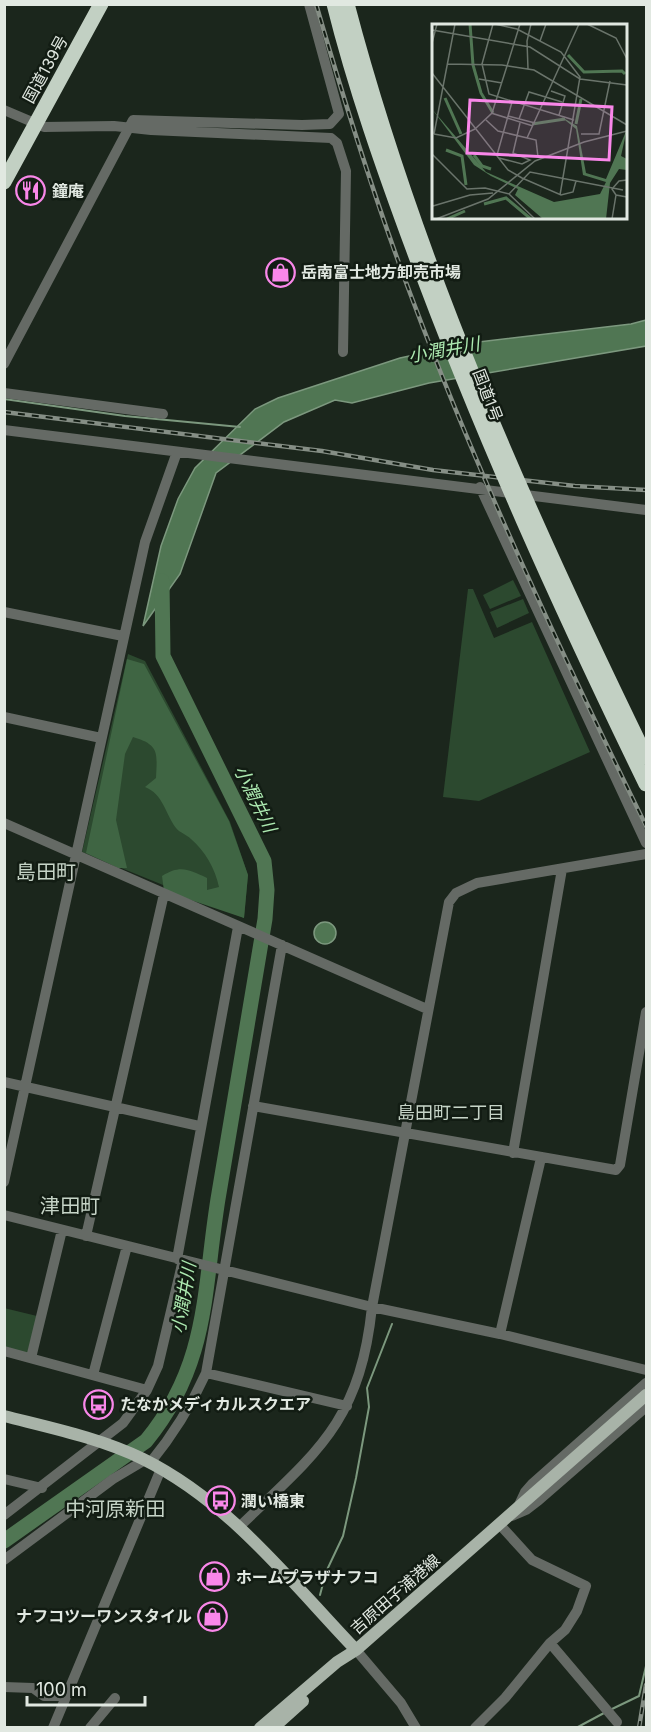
<svg xmlns="http://www.w3.org/2000/svg" width="651" height="1732" viewBox="0 0 651 1732" font-family="Inter,'Noto Sans JP',sans-serif">
<style>
.green{fill:#2c492f}
.forest{fill:#3f6543}
.water{fill:#507653;stroke:#7c987e;stroke-width:1.5}
.lines{fill:none;stroke-linecap:round;stroke-linejoin:round}
.stream{stroke:#7c987e;stroke-width:2}
.river{stroke:#507653;stroke-width:15}
.minor{stroke:#656a65;stroke-width:10}
.major{stroke:#a8b3a8;stroke-width:12}
.highway{stroke:#c2d0c3;stroke-width:15}
.rail-casing{stroke:#858e85;stroke-width:4.5}
.rail{stroke:#121c13;stroke-width:2;stroke-dasharray:7;stroke-linecap:butt}
.highway-bridge{stroke:#c2d0c3;stroke-width:15}
.labels{text-anchor:middle;stroke-width:5;stroke-linejoin:round;paint-order:stroke}
.street-label{font-size:16px;fill:#e1e8e1;stroke:#121c13}
.poi-label{font-size:16px;font-weight:bold;fill:#e1e8e1;stroke:#121c13;text-anchor:start}
.water-label{font-size:18px;font-style:italic;fill:#adeab1;stroke:#121c13}
.neighbourhood-label{font-size:18px;fill:#c6d4c7;stroke:#121c13}
.quarter-label{font-size:20px;fill:#c6d4c7;stroke:#121c13}
.inset-river{fill:none;stroke:#507653;stroke-width:3}
.inset-road{fill:none;stroke:#6a746b;stroke-width:1.5}
.view{fill:#f987e9;fill-opacity:0.15;stroke:#f987e9;stroke-width:3}
.inset-edge{fill:none;stroke:#e1e8e1;stroke-width:3}
</style>
<rect width="100%" height="100%" fill="#1b261c"/>
<path class="green" d="M 513,580 L 521,596 L 490,609 L 483,595 Z
M 468,589 L 473,589 L 494,638 L 532,622 L 590,752 L 479,801 L 443,797 Z
M 523,599 L 529,613 L 497,628 L 490,612 Z
M 128,654 L 145,661 L 230,822 L 248,875 L 244,918 L 82,852 Z
M 4,1308 L 37,1316 L 27,1355 L 5,1349 Z"/>
<path class="forest" d="M 127,659 L 144,664 L 229,821 L 248,875 L 244,918 L 164,891 L 162,876 C 180,865 188,869 207,878 L 207,890 L 219,887 C 215,868 205,851 191,839 C 186,834 180,833 176,828 C 165,813 163,794 145,787 L 156,778 C 157,753 160,745 133,737 L 125,754 L 116,820 L 127,868 L 118,868 L 86,853 Z"/>
<path class="water" d="M 646,320 L 646,346 L 429,383 L 352,403 L 335,400 L 284,422 L 216,473 L 180,574 L 143,626 L 161,546 L 178,499 L 195,468 L 255,409 L 278,398 L 400,358 L 470,343 L 631,324 Z
M314 933a11 11 0 1 1 22 0a11 11 0 1 1-22 0Z"/>
<g class="lines">
<path class="stream" d="M 4,399 L 125,416 L 240,427
M 320,1595 L 326,1572 L 343,1536 L 356,1478 L 369,1407 L 367,1388 L 392,1324
M 612,1709 L 639,1696 L 646,1666
M 576,1728 L 604,1713"/>
<path class="river" d="M 4,1541 L 146,1441 C 211,1362 203,1286 219,1193 C 234,1101 250,1010 265,919 L 267,890 L 264,861 L 163,656 L 162,581"/>
<path class="minor" d="M 4,110 L 44,127 L 114,126 L 151,130 L 331,138 L 337,143 L 346,171 L 343,352
M 4,364 L 133,120 L 302,125 L 330,124 L 339,114 L 309,4
M 4,393 L 163,414
M 4,430 L 646,510
M 480,487 L 646,843
M 4,612 L 123,636
M 4,717 L 101,738
M 4,823 L 427,1009
M 4,1082 L 199,1126
M 253,1106 L 616,1170 L 620,1165 L 646,1012
M 513,1153 L 562,869
M 4,1182 L 145,542 L 177,452
M 4,1215 L 372,1307 L 500,1334 L 646,1370
M 86,1236 L 164,894
M 177,1259 L 238,927
M 500,1334 L 541,1158
M 4,1351 L 147,1390
M 31,1358 L 62,1230
M 206,1373 L 347,1406
M 93,1375 L 127,1246
M 150,1463 C 173,1435 191,1406 206,1373 L 282,945
M 4,1479 L 42,1488
M 518,1507 L 525,1492 L 532,1484 L 646,1383
M 4,1515 L 123,1423 L 147,1390 L 158,1366 L 183,1260
M 512,1516 L 526,1510 L 539,1500 L 646,1407
M 239,1527 C 317,1452 360,1422 372,1307 L 449,902 L 456,893 L 477,883 L 646,854
M 4,1560 L 113,1479 L 145,1460
M 550,1643 L 617,1722
M 356,1650 L 401,1703 L 416,1728
M 4,1687 L 33,1688 L 44,1696 L 65,1696
M 53,1728 L 161,1469
M 90,1728 L 115,1698
M 475,1728 L 505,1698 L 550,1643 L 565,1630 L 577,1611 L 586,1586 L 532,1560 L 500,1525"/>
<path class="major" d="M 4,1416 C 51,1428 100,1438 143,1459 C 230,1502 290,1581 356,1650
M 260,1728 L 337,1662 L 356,1650 L 646,1395
M 273,1728 L 303,1701"/>
<path class="highway" d="M 4,182 L 101,4"/>
<defs>
<path id="rail" d="M 316,4 C 345,104 376,204 413,301 C 480,480 562,654 646,826
M 4,412 L 322,451 L 433,470 L 575,486 L 646,490
M 639,1728 L 646,1685"/>
</defs>
<use href="#rail" class="rail-casing"/>
<use href="#rail" class="rail"/>
<path class="highway-bridge" d="M 334,4 C 355,88 384,170 414,251 C 481,433 561,609 646,784
M 347,4 C 416,266 528,515 646,757"/>
</g>
<defs>
<symbol id="restaurant-ring" viewBox="-11 -11 22 22"><circle r="9.5" fill="#121c13" stroke="#f987e9" stroke-width="1.5"/><path d="M-5-6h1v4h1v-4h1v4h1v-4h1v5L-1.5 .5V6h-2V.5L-5-1ZM5-6V6H3V1.5H1.5Q1.5-4 5-6Z" fill="#f987e9"/></symbol>
<symbol id="shop-ring" viewBox="-11 -11 22 22"><circle r="9.5" fill="#121c13" stroke="#f987e9" stroke-width="1.5"/><path d="M-5-2.5h2.3a2.7 3.5 0 0 1 5.4 0H5L5.5 6h-11ZM-1.5-2.5h3a1.5 2.3 0 0 0-3 0Z" fill="#f987e9"/></symbol>
<symbol id="bus-ring" viewBox="-11 -11 22 22"><circle r="9.5" fill="#121c13" stroke="#f987e9" stroke-width="1.5"/><path d="M-5-6H5V4H4V6H2V4H-2V6H-4V4H-5ZM-3.5-4V0h7V-4ZM-3.5 1.2v1.5H-2V1.2ZM2 1.2v1.5H3.5V1.2Z" fill="#f987e9"/></symbol>
</defs>
<g fill-rule="evenodd">
<use href="#restaurant-ring" x="14" y="174" width="33" height="33"/>
<use href="#shop-ring" x="264" y="256" width="33" height="33"/>
<use href="#bus-ring" x="82" y="1388" width="33" height="33"/>
<use href="#bus-ring" x="204" y="1484" width="33" height="33"/>
<use href="#shop-ring" x="198" y="1560" width="33" height="33"/>
<use href="#shop-ring" x="196" y="1600" width="33" height="33"/>
</g>
<g class="labels">
<g class="street-label">
<text transform="translate(45 69) rotate(-61)" y="6">国道139号</text>
<text transform="translate(488 395) rotate(69)" y="6">国道1号</text>
<text transform="translate(395 1594) rotate(-41)" y="6">吉原田子浦港線</text>
</g>
<g class="poi-label">
<text x="52" y="197">鐘庵</text>
<text x="301" y="278">岳南富士地方卸売市場</text>
<text x="120" y="1410">たなかメディカルスクエア</text>
<text x="241" y="1507">潤い橋東</text>
<text x="236" y="1583">ホームプラザナフコ</text>
<text x="192" y="1622" text-anchor="end">ナフコツーワンスタイル</text>
</g>
<g class="water-label">
<text transform="translate(444 350) rotate(-10)" y="6">小潤井川</text>
<text transform="translate(255 799) rotate(64)" y="6">小潤井川</text>
<text transform="translate(184 1298) rotate(-81)" y="6">小潤井川</text>
</g>
<g class="neighbourhood-label">
<text x="451" y="1119">島田町二丁目</text>
</g>
<g class="quarter-label">
<text x="46" y="879">島田町</text>
<text x="70" y="1213">津田町</text>
<text x="115" y="1516">中河原新田</text>
</g>
</g>
<g transform="translate(432 24)">
<rect width="195" height="195" fill="#1b261c"/>
<path d="M 0,85 L 54,148 L 122,178 L 168,170 L 174,158 L 151,151 L 144,105 L 128,92 L 145,102 L 154,149 L 174,155 L 195,105 L 189,132 L 195,135 L 195,146 L 187,145 L 178,159 L 174,195 L 111,195 L 83,171 L 86,165 L 59,152 L 42,141 Z" fill="#507653"/>
<path class="inset-river" d="M 38,0 L 41,41 L 49,69 L 61,89M 136,31 L 152,48 L 190,47 L 193,50M 13,74 L 29,110M 100,100 L 133,95M 144,100 L 149,75M 14,126 L 30,132 L 34,161M 42,131 L 50,142 L 59,145M 52,180 L 74,174 L 99,195M 15,195 L 33,187"/>
<path class="inset-road" d="M 61,0 L 50,40 L 57,70 L 142,96M 63,0 L 85,5 L 129,28 L 148,53 L 128,171M 155,0 L 184,14 L 195,35M 0,6 L 98,23 L 148,55 L 195,61M 108,17 L 114,0M 0,19 L 5,0M 15,40 L 70,41 L 102,46 L 195,101M 75,42 L 88,0M 96,45 L 95,17 L 99,0M 0,49 L 76,146 L 90,154M 47,55 L 70,59M 119,67 L 133,72 L 127,91M 195,67 L 195,88M 59,89 L 101,102M 76,92 L 103,99M 87,95 L 97,68 L 130,78M 54,96 L 66,107 L 104,116 L 106,133M 43,105 L 60,89 L 75,42M 2,110 L 24,114 L 43,105M 2,110 L 23,0M 149,110 L 167,110 L 178,57M 95,114 L 147,0M 0,130 L 35,165 L 53,164 L 77,170 L 98,148 L 191,166M 65,131 L 80,78M 67,134 L 90,140 L 98,136 L 81,129 L 88,99M 90,154 L 129,171 L 141,168 L 144,157M 195,156 L 187,157 L 180,165 L 184,171 L 195,173M 77,170 L 103,195M 1,182 L 38,171 L 61,169M 4,195 L 56,175 L 103,137 L 152,118 L 195,107M 180,195 L 184,171"/>
<path class="view" d="M 38,76 L 180,83 L 177,136 L 35,129 Z"/>
<rect width="195" height="195" class="inset-edge"/>
</g>
<rect width="651" height="1732" fill="none" stroke="#e1e8e1" stroke-width="12"/>
<path d="M27 1696v9h118v-9" fill="none" stroke="#e1e8e1" stroke-width="3"/>
<text x="36" y="1696" font-size="18" fill="#e1e8e1" stroke="#121c13" stroke-width="4.5" paint-order="stroke">100 m</text>
</svg>
